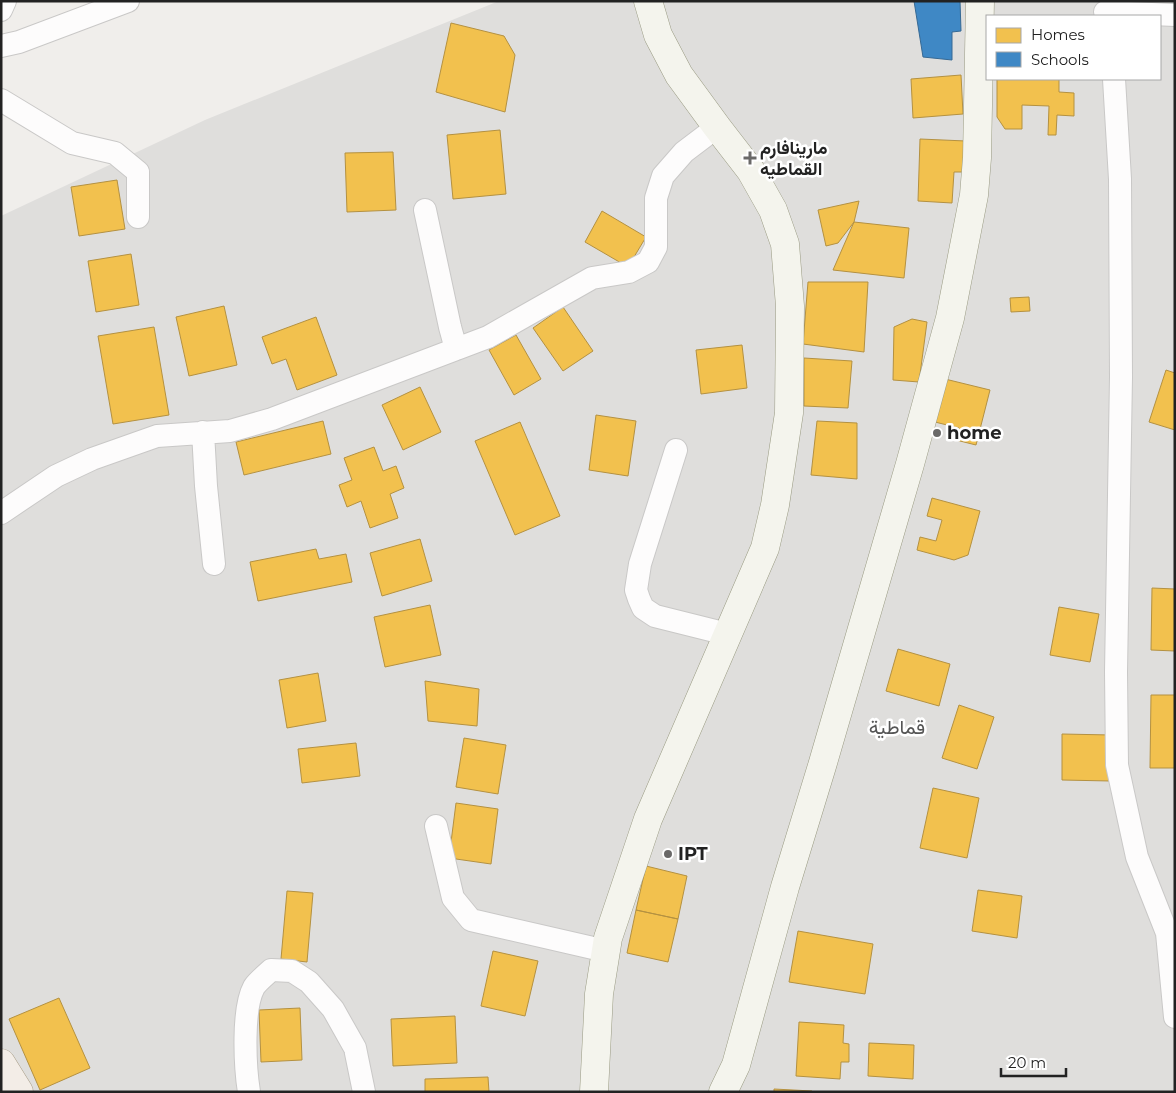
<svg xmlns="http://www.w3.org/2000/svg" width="1176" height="1093" viewBox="0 0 1176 1093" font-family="Montserrat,Vazirmatn,sans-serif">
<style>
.residential{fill:#dfdedc;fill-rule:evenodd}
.homes{fill:#f2c14e;stroke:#b49141}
.schools{fill:#3f88c5;stroke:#366994}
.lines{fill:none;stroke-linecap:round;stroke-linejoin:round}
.street-casing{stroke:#c9c8c7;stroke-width:24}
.secondary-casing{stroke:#999a82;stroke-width:29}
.primary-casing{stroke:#a79c86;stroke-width:29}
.street{stroke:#fdfcfc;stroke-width:22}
.secondary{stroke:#f4f4ed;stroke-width:28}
.primary{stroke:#f3ede7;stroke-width:28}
.poi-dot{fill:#6a6968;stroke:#fff;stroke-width:2}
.labels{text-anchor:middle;stroke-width:5;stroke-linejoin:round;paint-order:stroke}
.poi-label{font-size:18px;font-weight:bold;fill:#222;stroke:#fff;text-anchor:start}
.quarter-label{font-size:20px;fill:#555;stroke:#fff}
</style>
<rect width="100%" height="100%" fill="#f0eeeb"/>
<path class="residential" d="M 499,1 L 1175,1 L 1175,1092 L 1,1092 L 1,216 L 205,120 ZM 987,16 L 1160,16 L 1160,79 L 987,79 Z"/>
<path class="homes" d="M 451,23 L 504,36 L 515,55 L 505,112 L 436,92 Z
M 961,75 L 963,114 L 913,118 L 911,79 Z
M 997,79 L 1059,79 L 1059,92 L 1074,93 L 1074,116 L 1057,115 L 1056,135 L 1048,135 L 1049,106 L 1022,105 L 1022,129 L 1005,129 L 997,117 Z
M 500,130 L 506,194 L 453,199 L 447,135 Z
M 920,139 L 966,141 L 969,172 L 954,172 L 952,203 L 918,201 Z
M 393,152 L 396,210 L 347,212 L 345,153 Z
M 117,180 L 125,229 L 79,236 L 71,187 Z
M 859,201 L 854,222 L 838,243 L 826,246 L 818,210 Z
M 602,211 L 646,237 L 628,267 L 585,242 Z
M 854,222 L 909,228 L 904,278 L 833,270 Z
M 131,254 L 139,305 L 96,312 L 88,261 Z
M 808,282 L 868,282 L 864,352 L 803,344 Z
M 1029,297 L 1030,311 L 1011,312 L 1010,298 Z
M 224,306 L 237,365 L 189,376 L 176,317 Z
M 563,307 L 593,351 L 563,371 L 533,328 Z
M 316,317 L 337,375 L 297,390 L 286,359 L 272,364 L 262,337 Z
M 912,319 L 927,322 L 919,382 L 893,380 L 894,327 Z
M 154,327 L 169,415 L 113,424 L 98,336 Z
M 516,335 L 541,379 L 514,395 L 489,350 Z
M 742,345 L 747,388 L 701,394 L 696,350 Z
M 804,358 L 852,361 L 848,408 L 804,406 Z
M 1166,370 L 1175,373 L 1175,430 L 1149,422 Z
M 945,379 L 990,390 L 976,445 L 956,440 L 959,428 L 935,422 Z
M 420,387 L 441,432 L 403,450 L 382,405 Z
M 596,415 L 636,421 L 628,476 L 589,470 Z
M 323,421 L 331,454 L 244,475 L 236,442 Z
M 817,421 L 857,423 L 857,479 L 811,475 Z
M 520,422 L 560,516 L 515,535 L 475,441 Z
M 374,447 L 383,471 L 396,466 L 404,488 L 390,494 L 398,518 L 370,528 L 361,501 L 347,507 L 339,485 L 352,480 L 344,458 Z
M 932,498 L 980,511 L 968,555 L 954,560 L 917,550 L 920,537 L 936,541 L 942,520 L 927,516 Z
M 420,539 L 432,581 L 382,596 L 370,553 Z
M 316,549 L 319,559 L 346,554 L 352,582 L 258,601 L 250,562 Z
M 1152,588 L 1175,589 L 1175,651 L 1151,650 Z
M 430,605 L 441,655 L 385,667 L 374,617 Z
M 1059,607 L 1099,614 L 1090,662 L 1050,655 Z
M 898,649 L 950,664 L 939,706 L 886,691 Z
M 318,673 L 326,721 L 287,728 L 279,680 Z
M 425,681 L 479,689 L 477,726 L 428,721 Z
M 1151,695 L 1175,695 L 1175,768 L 1150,768 Z
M 959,705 L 994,717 L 977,769 L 942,758 Z
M 1062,734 L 1111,735 L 1110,781 L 1062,780 Z
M 464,738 L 506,745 L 498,794 L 456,787 Z
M 356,743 L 360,776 L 302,783 L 298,749 Z
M 933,788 L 979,798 L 967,858 L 920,848 Z
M 456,803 L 498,809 L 491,864 L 449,858 Z
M 646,866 L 687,876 L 678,919 L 636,910 Z
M 978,890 L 1022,896 L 1017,938 L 972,931 Z
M 287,891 L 313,893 L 307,962 L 281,959 Z
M 636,910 L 678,919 L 668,962 L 627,953 Z
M 798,931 L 873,944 L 865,994 L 789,982 Z
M 493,951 L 538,961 L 525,1016 L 481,1006 Z
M 59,998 L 90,1068 L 40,1090 L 9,1019 Z
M 300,1008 L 302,1060 L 261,1062 L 259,1010 Z
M 455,1016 L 457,1063 L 393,1066 L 391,1019 Z
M 799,1022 L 844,1025 L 843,1043 L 849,1044 L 849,1062 L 841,1062 L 840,1079 L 796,1076 Z
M 869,1043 L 914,1045 L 913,1079 L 868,1076 Z
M 488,1077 L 489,1092 L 425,1092 L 425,1079 Z
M 774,1089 L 812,1091 L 812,1092 L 774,1092 Z"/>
<path class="schools" d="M 914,1 L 960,1 L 961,31 L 952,32 L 952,60 L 923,57 Z"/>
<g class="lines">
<defs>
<path id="street" d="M 1,10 L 5,1
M 1105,12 L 1175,15
M 1,46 L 19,42 L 128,1
M 1114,79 L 1120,179 L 1121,377 L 1116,672 L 1117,765 L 1137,857 L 1167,933 L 1175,1017
M 1,100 L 72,143 L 115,153 L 138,172 L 138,217
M 425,210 L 450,327 L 456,349
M 203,432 L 206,486 L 214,564
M 676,450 L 640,564 L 636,590 L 639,599 L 643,608 L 655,616 L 727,634
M 1,513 L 56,476 L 92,459 L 157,436 L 230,431 L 272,419 L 488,337 L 592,278 L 629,272 L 648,262 L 656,247 L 656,198 L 663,176 L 684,152 L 717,127
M 436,826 L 453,898 L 471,920 L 606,951
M 249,1092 C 245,1067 242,1009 254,987 C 258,981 266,975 271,970 L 292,971 L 309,982 L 333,1009 L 355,1048 L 364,1092"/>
<path id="secondary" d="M 594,1092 L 599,994 L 608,938 L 648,819 L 765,548 L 775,505 L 789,413 L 790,306 L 785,244 L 773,210 L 751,171 L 717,127 L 679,75 L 658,35 L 648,1
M 723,1092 L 736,1065 L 785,887 L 822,766 L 910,464 L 950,318 L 974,195 L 977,158 L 980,1"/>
<path id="primary" d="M 1,1063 L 19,1092"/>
</defs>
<use href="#street" class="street-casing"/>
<use href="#secondary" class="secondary-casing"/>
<use href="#primary" class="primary-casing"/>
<use href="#street" class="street"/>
<use href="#secondary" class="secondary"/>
<use href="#primary" class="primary"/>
</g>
<g class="poi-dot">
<path d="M747.5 150.5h5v5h5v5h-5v5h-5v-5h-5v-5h5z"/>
<circle cx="937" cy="433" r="5"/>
<circle cx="668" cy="854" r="5"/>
</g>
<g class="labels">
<g class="poi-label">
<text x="760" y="154">مارينافارم<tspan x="760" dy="21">القماطيه</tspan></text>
<text x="947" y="439">home</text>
<text x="678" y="860">IPT</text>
</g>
<g class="quarter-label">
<text x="897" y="734">قماطية</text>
</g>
</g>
<rect width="1176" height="1093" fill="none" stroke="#222222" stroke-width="5"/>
<rect x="986" y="15" width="175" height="65" fill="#ffffff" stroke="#a7a7a7"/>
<rect x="996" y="28" width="25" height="15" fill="#f2c14e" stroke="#a7a7a7"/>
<text x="1031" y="40" font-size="15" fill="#222222">Homes</text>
<rect x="996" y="52" width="25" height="15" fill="#3f88c5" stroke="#a7a7a7"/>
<text x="1031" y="65" font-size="15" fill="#222222">Schools</text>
<path d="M1001 1068v8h65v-8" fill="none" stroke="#222222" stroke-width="2.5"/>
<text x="1008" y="1068" font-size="15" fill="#222222" stroke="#ffffff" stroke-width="4" paint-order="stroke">20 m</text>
</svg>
